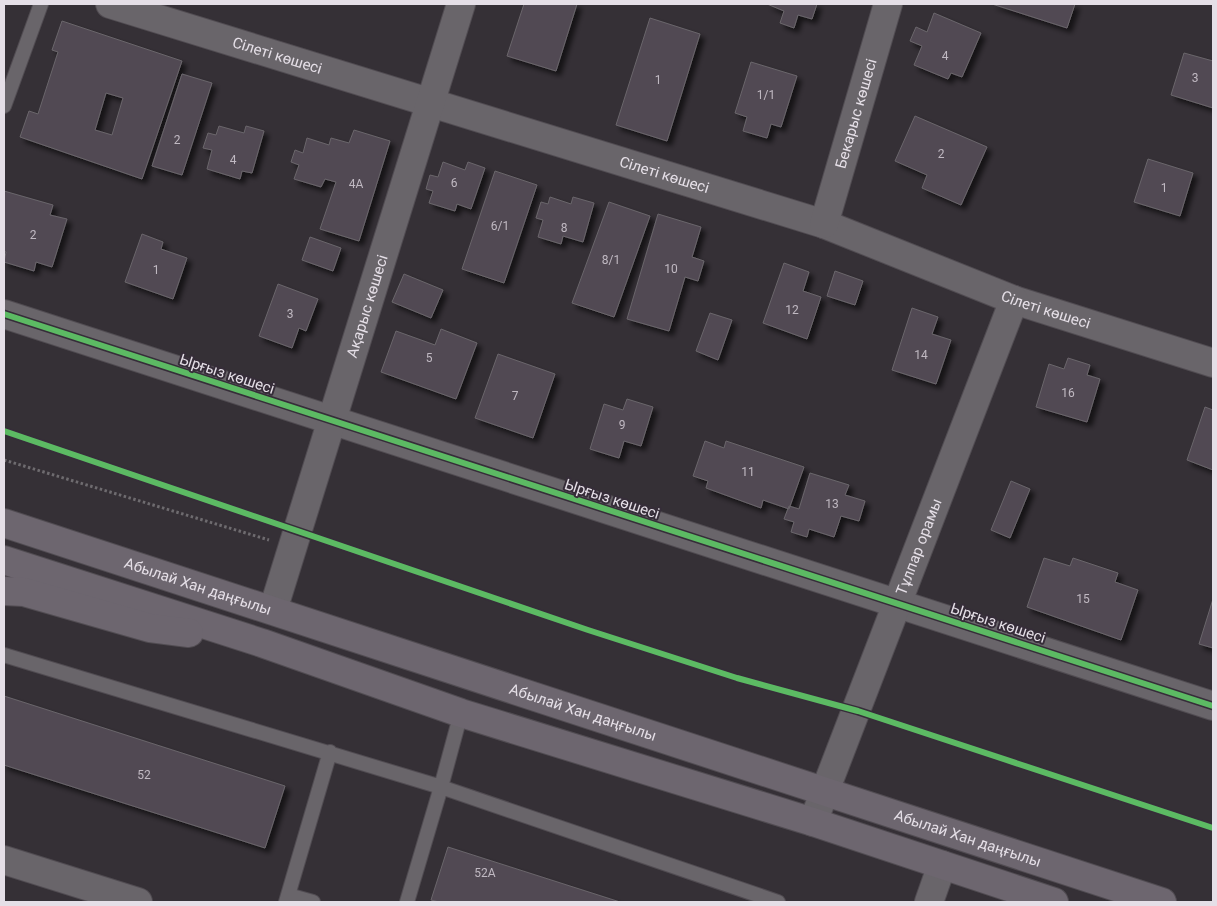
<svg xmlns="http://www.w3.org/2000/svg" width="1217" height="906" viewBox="0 0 1217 906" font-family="Roboto,sans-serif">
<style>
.building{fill:#514853;stroke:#6a666b;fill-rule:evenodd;filter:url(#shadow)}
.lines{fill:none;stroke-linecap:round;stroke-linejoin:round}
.service-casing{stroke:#514c52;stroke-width:16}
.minor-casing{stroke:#514c52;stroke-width:30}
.primary-casing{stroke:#514c52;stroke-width:30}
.path{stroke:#6e6b6f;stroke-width:3;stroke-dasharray:2.5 2.5;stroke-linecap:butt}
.service{stroke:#69656a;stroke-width:14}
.minor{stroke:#69656a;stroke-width:28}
.primary{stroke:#6d666f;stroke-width:28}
.cycleway-casing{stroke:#362d39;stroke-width:9}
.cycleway{stroke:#5cba63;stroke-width:6}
.labels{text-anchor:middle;stroke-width:4;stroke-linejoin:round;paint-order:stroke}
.number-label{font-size:12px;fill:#c0b9c2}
.street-label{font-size:15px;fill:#e5dfe7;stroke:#362d39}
</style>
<defs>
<filter id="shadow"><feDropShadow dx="4.5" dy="4.5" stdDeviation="2.5" flood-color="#0009"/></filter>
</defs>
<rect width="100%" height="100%" fill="#353036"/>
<path class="building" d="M 524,4 L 577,4 L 556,71 L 507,56 Z
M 767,4 L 817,4 L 812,19 L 798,15 L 794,28 L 780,23 L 784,11 Z
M 992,4 L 1075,4 L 1067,28 Z
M 934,13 L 981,33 L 962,77 L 951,73 L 948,79 L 914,65 L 922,46 L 910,41 L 916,27 L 927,32 Z
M 650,18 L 700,34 L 667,141 L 616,125 Z
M 62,21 L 182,61 L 142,179 L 20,137 L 29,111 L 38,114 L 58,52 L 52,50 ZM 106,93 L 123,98 L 112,135 L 95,130 Z
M 1184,53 L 1213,61 L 1213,108 L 1171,95 Z
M 751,62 L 797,76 L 781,127 L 771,124 L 767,138 L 743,131 L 747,117 L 735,113 Z
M 182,74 L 212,83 L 182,175 L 152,166 Z
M 915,116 L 987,147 L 961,205 L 922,188 L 927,175 L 895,161 Z
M 219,126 L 244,133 L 246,126 L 264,131 L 252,173 L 242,171 L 240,179 L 207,169 L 212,150 L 203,148 L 208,133 L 216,135 Z
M 354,130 L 390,141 L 359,241 L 320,229 L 336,182 L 325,179 L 321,187 L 294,179 L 299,165 L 291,162 L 295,150 L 303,153 L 307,138 L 329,145 L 331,138 L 349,143 Z
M 1148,159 L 1193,173 L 1180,216 L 1134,202 Z
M 443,162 L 465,170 L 468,162 L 485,168 L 471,209 L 457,204 L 455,211 L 429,203 L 433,191 L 426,189 L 430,175 L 438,177 Z
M 495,171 L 537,185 L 504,283 L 462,269 Z
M 4,191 L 53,205 L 50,215 L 67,219 L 52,267 L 36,262 L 34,271 L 4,262 L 6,252 L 4,251 Z
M 550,197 L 571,204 L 573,197 L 594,203 L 583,242 L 563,236 L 561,244 L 538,237 L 543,220 L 536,218 L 541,202 L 548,204 Z
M 609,202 L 650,216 L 614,317 L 572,303 Z
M 658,214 L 701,227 L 692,257 L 704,261 L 698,281 L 685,277 L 669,331 L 627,319 Z
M 142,234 L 163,242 L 161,249 L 187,258 L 173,299 L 125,282 Z
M 310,237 L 341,248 L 333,271 L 302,260 Z
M 784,263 L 809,272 L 803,291 L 821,297 L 807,339 L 763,323 Z
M 835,271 L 863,281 L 855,305 L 827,296 Z
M 404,274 L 443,290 L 431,318 L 392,302 Z
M 278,284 L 318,299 L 306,331 L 299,328 L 292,348 L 259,336 Z
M 912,308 L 938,317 L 932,334 L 951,340 L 936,384 L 892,370 Z
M 710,313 L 732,320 L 718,360 L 696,351 Z
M 441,329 L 477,343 L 456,399 L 381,372 L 396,331 L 435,345 Z
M 498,354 L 555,374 L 533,438 L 475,418 Z
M 1068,358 L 1090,365 L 1087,375 L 1100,379 L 1087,422 L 1036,407 L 1049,364 L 1064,369 Z
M 627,399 L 653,407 L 641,446 L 624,441 L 619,458 L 590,449 L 604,404 L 623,410 Z
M 1205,407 L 1213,410 L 1213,470 L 1187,460 Z
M 705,441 L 724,448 L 726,441 L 804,467 L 789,509 L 763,500 L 761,508 L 706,488 L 708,481 L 693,476 Z
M 810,473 L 849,485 L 845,495 L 865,501 L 859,521 L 841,516 L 834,537 L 809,529 L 807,537 L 791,532 L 794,522 L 784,519 L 789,506 L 799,509 Z
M 1011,481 L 1030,489 L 1010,538 L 991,530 Z
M 1044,558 L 1070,566 L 1073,558 L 1118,573 L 1115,582 L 1138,590 L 1121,640 L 1027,607 Z
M 1213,599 L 1213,648 L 1199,644 Z
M 4,696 L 285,786 L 265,848 L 4,765 Z
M 448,847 L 620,902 L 439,902 L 431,900 Z"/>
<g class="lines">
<defs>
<path id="service" d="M 4,106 L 41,4
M 4,655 L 441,787 L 407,902
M 461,713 L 441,787 L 778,902
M 288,895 L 313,902
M 286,902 L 330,752"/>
<g id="minor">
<path id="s1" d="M 110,4 L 824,224 L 1014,300 L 1213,363"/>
<path id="s2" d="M 824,224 L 888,4"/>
<path d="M 4,314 L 1213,706"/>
<path id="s3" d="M 273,610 L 461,4"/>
<path id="s4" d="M 813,822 L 1014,300"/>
<path d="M 4,860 L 138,902"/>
<path d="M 929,902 L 942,865"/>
</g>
<g id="primary">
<path id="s5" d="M 4,523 L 1162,902"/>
<path d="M 4,560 L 262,643 L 461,713 L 813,822 L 1054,902"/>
<path d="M 4,591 L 24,592 L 150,628 L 189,633"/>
</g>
</defs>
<use href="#service" class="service-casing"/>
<use href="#minor" class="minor-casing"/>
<use href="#primary" class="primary-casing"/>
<path class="path" d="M 4,460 L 269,540"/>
<use href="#service" class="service"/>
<use href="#minor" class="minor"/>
<use href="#primary" class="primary"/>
<defs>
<path id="cycleway" d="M 4,314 L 1213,706
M 4,431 L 588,630 L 737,678 L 858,711 L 1213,828"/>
</defs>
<use href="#cycleway" class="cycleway-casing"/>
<use href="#cycleway" class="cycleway"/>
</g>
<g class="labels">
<g class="number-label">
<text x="945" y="60">4</text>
<text x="1195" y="82">3</text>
<text x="658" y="84">1</text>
<text x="766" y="99">1/1</text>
<text x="177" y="144">2</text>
<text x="941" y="158">2</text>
<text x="233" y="164">4</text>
<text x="454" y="187">6</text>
<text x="356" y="188">4А</text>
<text x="1164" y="192">1</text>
<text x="500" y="230">6/1</text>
<text x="564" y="232">8</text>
<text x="33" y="239">2</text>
<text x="611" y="264">8/1</text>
<text x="671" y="273">10</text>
<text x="156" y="274">1</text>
<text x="792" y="314">12</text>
<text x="290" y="318">3</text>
<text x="921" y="359">14</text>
<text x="429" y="362">5</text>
<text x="1068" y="397">16</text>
<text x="515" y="400">7</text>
<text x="622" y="429">9</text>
<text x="748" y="476">11</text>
<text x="832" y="508">13</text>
<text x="1083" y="603">15</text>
<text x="144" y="779">52</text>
<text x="485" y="877">52А</text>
</g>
<g class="street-label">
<text dy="5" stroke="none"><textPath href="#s1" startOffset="175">Сілеті көшесі</textPath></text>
<text dy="5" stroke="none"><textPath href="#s2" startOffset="115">Бекарыс көшесі</textPath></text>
<text dy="5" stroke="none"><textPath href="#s1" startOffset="580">Сілеті көшесі</textPath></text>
<text dy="5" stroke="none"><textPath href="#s3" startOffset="318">Ақарыс көшесі</textPath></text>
<text dy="5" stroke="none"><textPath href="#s1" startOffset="985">Сілеті көшесі</textPath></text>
<text transform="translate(227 374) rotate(18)" y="5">Ырғыз көшесі</text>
<text transform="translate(612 499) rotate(18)" y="5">Ырғыз көшесі</text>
<text dy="5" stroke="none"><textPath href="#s4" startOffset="295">Тұлпар орамы</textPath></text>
<text dy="5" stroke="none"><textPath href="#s5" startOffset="204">Абылай Хан даңғылы</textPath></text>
<text transform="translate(998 623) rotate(18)" y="5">Ырғыз көшесі</text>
<text dy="5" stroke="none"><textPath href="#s5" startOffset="609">Абылай Хан даңғылы</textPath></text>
<text dy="5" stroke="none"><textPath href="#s5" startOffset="1014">Абылай Хан даңғылы</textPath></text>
</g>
</g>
<rect width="1217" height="906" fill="none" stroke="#e5dfe7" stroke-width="10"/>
</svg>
